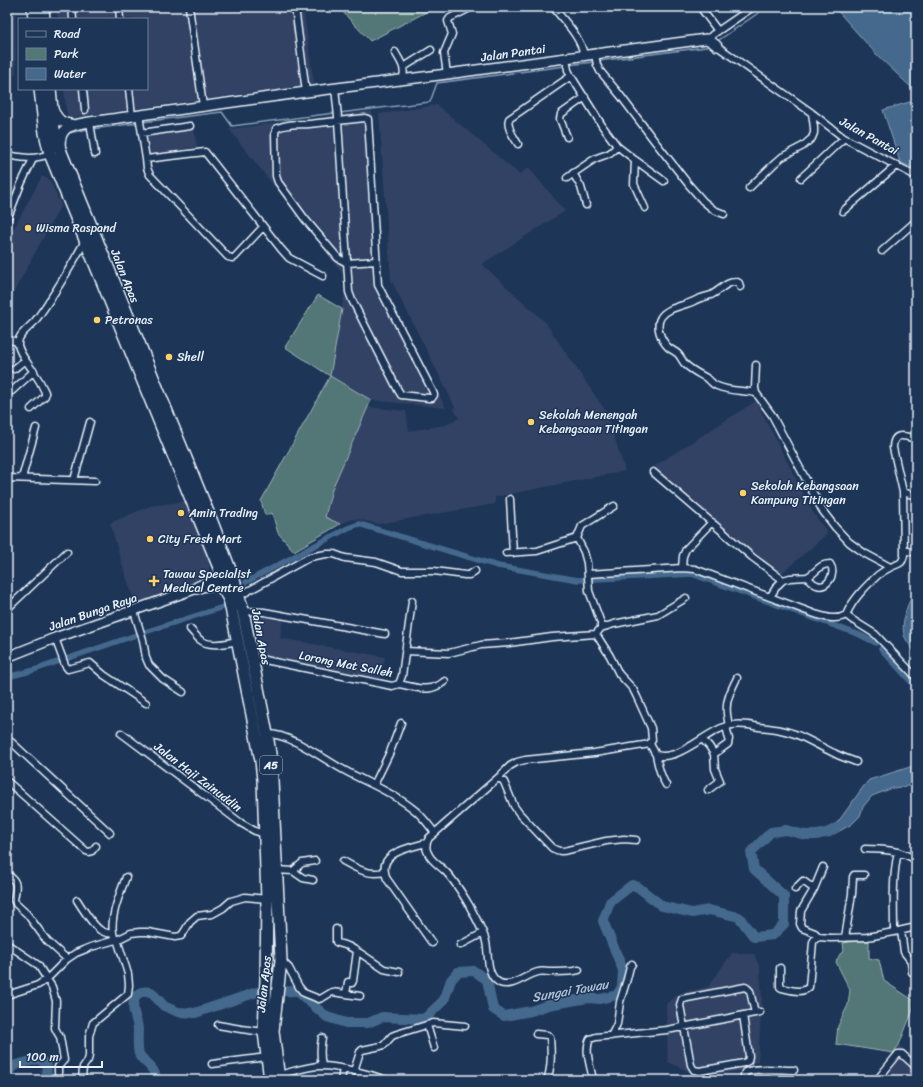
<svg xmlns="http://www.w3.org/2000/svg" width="923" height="1087" viewBox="0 0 923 1087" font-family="Sriracha,sans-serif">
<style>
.built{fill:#304265}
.green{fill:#537676;stroke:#9eb4b7}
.water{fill:#45698d;stroke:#869fb8}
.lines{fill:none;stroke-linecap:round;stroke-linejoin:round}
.stream{stroke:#869fb8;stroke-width:1.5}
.canal{stroke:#45698d;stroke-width:5.5}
.river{stroke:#45698d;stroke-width:10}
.street-casing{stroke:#e8f1f8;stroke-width:9}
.secondary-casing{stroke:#e8f1f8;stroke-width:12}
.highway-casing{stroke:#e8f1f8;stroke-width:14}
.street{stroke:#1d3557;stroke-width:6}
.secondary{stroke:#1d3557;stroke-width:9}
.highway{stroke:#1d3557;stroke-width:11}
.poi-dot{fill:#ffd166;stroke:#1d3557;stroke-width:1.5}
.labels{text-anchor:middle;stroke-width:3;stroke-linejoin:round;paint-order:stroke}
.shield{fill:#1d3557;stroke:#abb9c8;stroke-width:1}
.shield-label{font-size:11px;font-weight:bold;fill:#e8f1f8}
.street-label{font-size:12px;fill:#e8f1f8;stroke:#1d3557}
.poi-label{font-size:12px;fill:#e8f1f8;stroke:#1d3557;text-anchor:start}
.water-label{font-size:13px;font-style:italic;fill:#afc1d3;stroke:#1d3557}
</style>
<rect width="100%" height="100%" fill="#1d3557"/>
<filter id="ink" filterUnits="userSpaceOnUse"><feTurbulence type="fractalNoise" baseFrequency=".025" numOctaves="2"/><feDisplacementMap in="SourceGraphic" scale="8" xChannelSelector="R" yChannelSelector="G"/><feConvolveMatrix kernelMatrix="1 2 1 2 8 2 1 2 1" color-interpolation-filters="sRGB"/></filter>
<g filter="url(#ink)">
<path class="built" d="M 7,7 L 15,7 L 16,75 L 7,75 Z
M 56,7 L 303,7 L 314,84 L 69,118 L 66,110 L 64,89 L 147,89 L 147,19 L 58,19 Z
M 437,105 L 519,174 L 529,168 L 565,211 L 482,264 L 545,322 L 607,413 L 625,471 L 495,497 L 495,504 L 378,524 L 358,519 L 352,519 L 340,524 L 325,517 L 332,489 L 367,407 L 406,411 L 409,431 L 446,425 L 459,418 L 453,408 L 455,407 L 391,280 L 379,114 Z
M 372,111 L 381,286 L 446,408 L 371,400 L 330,376 L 347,279 L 229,129 Z
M 193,121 L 197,147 L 150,154 L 146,128 Z
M 42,176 L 50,180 L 61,205 L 11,297 L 7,295 L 7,241 Z
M 756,401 L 815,516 L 828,533 L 782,573 L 757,558 L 655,470 L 656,465 Z
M 187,501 L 209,562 L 209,569 L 206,577 L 136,605 L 124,571 L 110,523 L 150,506 Z
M 253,613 L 283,618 L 280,638 L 385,657 L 379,686 L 263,663 Z
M 732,953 L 754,954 L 760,968 L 762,999 L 758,1061 L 739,1072 L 696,1075 L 668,1062 L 666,1004 L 680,993 L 708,987 Z
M 899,1045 L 916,1060 L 916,1074 L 912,1080 L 872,1080 Z"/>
<path class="green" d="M 338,7 L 436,7 L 370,41 Z
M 318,295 L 342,309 L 330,376 L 371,400 L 332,489 L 325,517 L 340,524 L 294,551 L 278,533 L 272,513 L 265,515 L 261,501 L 330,376 L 285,347 Z
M 857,941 L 869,941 L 869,958 L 879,960 L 884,981 L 916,1002 L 899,1045 L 893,1053 L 836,1044 L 838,1026 L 848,1005 L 850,990 L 836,962 L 840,954 L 844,951 L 843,943 Z"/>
<path class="water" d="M 834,7 L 916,7 L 916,92 L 877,55 Z
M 916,100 L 916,170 L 900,162 L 883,110 Z
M 916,593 L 916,654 C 913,649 906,641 904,635 C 901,624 907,599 916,593 Z
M 916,761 L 916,785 L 893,788 L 872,796 L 863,807 L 860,816 L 852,824 L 829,837 L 822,830 L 830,827 L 838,822 L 863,787 L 869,780 L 910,767 Z"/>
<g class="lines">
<path class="stream" d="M 719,40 L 767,7
M 598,61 L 706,47 L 711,45
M 568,65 L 594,62
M 339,113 L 430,102 L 437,83 L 565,66
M 142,122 L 222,112 L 232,126 L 335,113
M 92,129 L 138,123
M 69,133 L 88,129"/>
<path class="canal" d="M 246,582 L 348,528 L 359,524 L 498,566 L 578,580 L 692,574 L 860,635 L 876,643
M 881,649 L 913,684
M 7,677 L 31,671 L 148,631 L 223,607"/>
<path class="river" d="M 7,1072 L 16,1065 L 38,1059 L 47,1064 L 46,1080
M 156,1080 C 156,1068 144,1063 139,1054 C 137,1049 138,1035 138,1029 C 137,1017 130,1010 135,998 C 138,991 145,991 151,992 L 164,1006 L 178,1012 L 195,1013 L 257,992 L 297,991 L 327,1017 L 346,1023 L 368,1023 L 382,1017 L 424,1019 L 444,1000 L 451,980 L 458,972 L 474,971 L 487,980 L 493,1009 L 504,1016 L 531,1011 L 548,1005 L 588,998 L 600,999 L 617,995 L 622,987 L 623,970 L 603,921 L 610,902 L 632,885 L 638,887 L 662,906 L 692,913 L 709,910 L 739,917 L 754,937 L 773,935 L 784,924 L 784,896 L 754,869 L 751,852 L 771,832 L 786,830 L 805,835 L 817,835 L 829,832 L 836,828"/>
<defs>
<path id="street" d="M 72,7 L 73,19
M 119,7 L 120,19
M 189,7 L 203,106
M 295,7 L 306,92
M 553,7 C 565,22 580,36 584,55
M 700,7 L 718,31
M 709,40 L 712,35 L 753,7
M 717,46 L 812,113 L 844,138 L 916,176
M 395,52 C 400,61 407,69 402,80
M 595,54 L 597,65 L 600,71 L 620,95 L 653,139 L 689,185 L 703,201 L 714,210 L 724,214
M 566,58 L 568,70 L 571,76 L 603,127 L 617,146 L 635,160 L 664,181
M 404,67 L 431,50
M 447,74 L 444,53 L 452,34 L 448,21 L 450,18 L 472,7
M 335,88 L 338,117 L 338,121 L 349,292 L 352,300 L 398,390 L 401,395 L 429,398 L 432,398 L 434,395 L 433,392 L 378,285 L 368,119 L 365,118 C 347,120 328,122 309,124 C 299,125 285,123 276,129 L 275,134 L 276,176 L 278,182 L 305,219 L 338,258 L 347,263 L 376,261
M 83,89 L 85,110
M 129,89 L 132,116
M 139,115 L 146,159 L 205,152 L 281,249 L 289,258 L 323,276
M 90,122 L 95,154
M 142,133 L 190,126
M 567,137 L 560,119 L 561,114 L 585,97
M 518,144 C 514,137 506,127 509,119 L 571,76
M 7,155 C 25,158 32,160 50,154
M 146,159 L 147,168 L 150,175 L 228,257 L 232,258 L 235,257 L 263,227
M 635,160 L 634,184 L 645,208
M 573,173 L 581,187 L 586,205
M 567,178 C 575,172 584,166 593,160 C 603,154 609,157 617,146
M 801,178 L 844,138
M 749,188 L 773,165 L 782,157 L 803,146 L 812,138 L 814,133 L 814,128 L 812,113
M 843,211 L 897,165
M 7,220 L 21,184 L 33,159
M 882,251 L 916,221
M 740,287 L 739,283 L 737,282 C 726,281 720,291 711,295 C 705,297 699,298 694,301 C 684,306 668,307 661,317 C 655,326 661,340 668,347 C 671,350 675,351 678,354 C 681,357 682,361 685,364 C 692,371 700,374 708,379 C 711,381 713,385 717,386 C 730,392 744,390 756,393
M 7,341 L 10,340 L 18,342
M 756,365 L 755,388 L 756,393 L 772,415 L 822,510 L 835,527 L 849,542 L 864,553 L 890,567
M 14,369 L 25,360
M 12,391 L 34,371
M 31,409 L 45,396 L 45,392 C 42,385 38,378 33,371 C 28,363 20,355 18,345 C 17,335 29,328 35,321 C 54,296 70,268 85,241
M 653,472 L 752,557 L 783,580 L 777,586 L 770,597
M 7,478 L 95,481
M 22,478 L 36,428
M 74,480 L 90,422
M 903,492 L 916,496
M 510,499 L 513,553
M 904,550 L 916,553
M 506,553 L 537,551 L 577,538 L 582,526 L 614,506
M 682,568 L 683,556 L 686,549 L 712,522
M 588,574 L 682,568 L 695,569 L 815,614 C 825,617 836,621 846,615 C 853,599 865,587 878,575 C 882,572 887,569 891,567 C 899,563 902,565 904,555 L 903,492 L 893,448 C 893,431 905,436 916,439
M 783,580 L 790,578 L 807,577 C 810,580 813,584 817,585 C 827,589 837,574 830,564 C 818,564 817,573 807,577
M 239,596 L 310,557 L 326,554 L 334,554 L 345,558 L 376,562 L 402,571 L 434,571 L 465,575 L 469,575 L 475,571
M 7,609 L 67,552
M 134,611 L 143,640 L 146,658 L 149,665 L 163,679 L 183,692
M 243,611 L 264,612 L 385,634
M 846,615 L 851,619 L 875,634 L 916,677
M 601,628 L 614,624 L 658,615 L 686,598
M 190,629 C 193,632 196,636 199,639 C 209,648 226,643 238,641
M 596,634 L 610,656 L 619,674 L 633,689 L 637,697 L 651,728 L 652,740 L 650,744
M 55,638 L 65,665 L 68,669 L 90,663 L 104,675 L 146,703
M 406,651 L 449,653 L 481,645 L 509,643 L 552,637 L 596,634 L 601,628 L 601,623 L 589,591 L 587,563 L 584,552 L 577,538
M 252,661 L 265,660 L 392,686 L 399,684 L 402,676 L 412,601
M 399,684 C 410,686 425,692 437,686 C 440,685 442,683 445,681
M 729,726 C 727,716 725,706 729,696 C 731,690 734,684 737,678
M 121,733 L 241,823 L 255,831 L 265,834
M 267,734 C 289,733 322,758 342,769 C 365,782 391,791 412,808 C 421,814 428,824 435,833
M 7,738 L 110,833
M 703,740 L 709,746 L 714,754 L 715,769 L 720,781 L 708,790
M 650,744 L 656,755 C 681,762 708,728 732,725 C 741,724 750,725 759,727 C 771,728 784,730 795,734 C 808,739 821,747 834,753 C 841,757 849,759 856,762
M 714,754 L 728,744 L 729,739 L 726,726
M 656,755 C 658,766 660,775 666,785
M 499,777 L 504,782 L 514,806 L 519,813 L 552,848 C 558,851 561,852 568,850 L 606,841 L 624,839 L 636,840
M 7,781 L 86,851 L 89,852 L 92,851 L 96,846
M 374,785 L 390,752 L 401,723
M 426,843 C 408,848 375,853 387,879 L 432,943
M 865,849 C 883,849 900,850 916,860
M 343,861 C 356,868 368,876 384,872
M 823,867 L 814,889 L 801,911 L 800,924 L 802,928 L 815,933 L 819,937 L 831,938 L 867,937 L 894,932 L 916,927
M 276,870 L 293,871 L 303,878 L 313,880
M 293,871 L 302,863 L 315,861
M 7,874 C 19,882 16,887 14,900 L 16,904 L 27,914 L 47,941 L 67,959
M 795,889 L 803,881 L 814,889
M 77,900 C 82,908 93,925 100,930 C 104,933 108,933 112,934
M 336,929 L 336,942 L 338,943 L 348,946 L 357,951 L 384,969 L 399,972
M 901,931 L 904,952 L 911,961 L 912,972
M 894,932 C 894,905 892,878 898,852
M 845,938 L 852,894 L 853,877 L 854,875 L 864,875
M 115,940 C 107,922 120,894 126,877
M 7,944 L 38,965 L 52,987 L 56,1001 L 55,1028 L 57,1032 L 60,1037 L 64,1060 L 58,1067 L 58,1073
M 460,945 L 483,933
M 281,960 L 289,968 L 299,987 L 304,993 L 319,999 L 322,998 L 332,992 L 360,996
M 780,968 L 780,987 L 782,988 C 791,990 802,994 809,987 L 813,942 L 815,939 L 819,937
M 579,970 L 574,971 C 566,972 558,972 550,972 C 546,972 542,971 538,972 C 526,975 512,988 500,983 C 484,975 490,952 485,938 C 481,927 475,916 469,905 C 462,893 455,881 445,871 C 439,865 431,861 428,853 C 425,848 426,843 429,838 L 499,777 L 510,766 L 517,762 L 525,760 L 594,753 L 650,744
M 346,994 L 348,982 L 352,983 L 353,981 L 357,951
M 7,995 L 38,985 L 47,979 L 67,959 L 76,953 L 91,947 L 119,939 L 131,933 L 140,932 L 148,932 L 175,937 L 181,936 L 184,932 L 190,922 L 197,916 L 212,914 L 223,908 L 231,901 L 245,897 L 267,899
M 743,1015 L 749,1056 L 748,1061 L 744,1063 L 700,1071 L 694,1070 L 691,1065 L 680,1005 L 682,999 L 745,987 L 747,988 L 750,991 L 755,1013
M 218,1025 L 241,1029 L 264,1032
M 427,1025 L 434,1048
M 536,1034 L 547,1035 L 550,1037 C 551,1051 552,1067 547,1080
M 611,1036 L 617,1024 L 620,1002 L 627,979 L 630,967 L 632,964
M 322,1038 C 320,1048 320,1056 322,1066
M 212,1064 L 267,1057
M 354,1071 L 360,1052 L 362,1050 L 381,1046 L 384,1045 L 392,1036 L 397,1034 L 433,1023 L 465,1026
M 278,1075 C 292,1072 307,1066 321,1066 C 339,1066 369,1074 386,1080
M 82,1080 L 83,1067 L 88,1060 L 89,1056 L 89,1036 L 93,1023 L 128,994 L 129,985 L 128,974 L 117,939
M 341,1080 L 343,1069
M 593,1080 C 591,1067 584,1051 590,1039 L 596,1037 L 667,1030 L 760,1012
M 745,1080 L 744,1075 L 745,1072 C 756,1067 782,1070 794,1070
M 877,1080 L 898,1054 L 902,1054 L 916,1067"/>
<path id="secondary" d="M 52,108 C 59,121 61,123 75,125
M 60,146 C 60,125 73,125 90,122 L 306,92 L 447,74 L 706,39 L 711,41 L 717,46
M 7,657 L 55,638 L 197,588 C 211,585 219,581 226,596"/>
<path id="highway" d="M 33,7 L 34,19
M 43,7 L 44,19
M 40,89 L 45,133 L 50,154 L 209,543 L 222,575 L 230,603 L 254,725 L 261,761 L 263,780 L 267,899 L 266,979 L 264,1032 L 270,1080
M 50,89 L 54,129 L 61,152 L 212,522 L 234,580 L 243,611 L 267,734 L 271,760 L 281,960 L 273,1031 L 279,1080
M 197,588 C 207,583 219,580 224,570"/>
</defs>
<use href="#street" class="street-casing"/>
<use href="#secondary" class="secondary-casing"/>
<use href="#highway" class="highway-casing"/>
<use href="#street" class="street"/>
<use href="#secondary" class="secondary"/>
<use href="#highway" class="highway"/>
</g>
</g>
<g class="poi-dot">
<circle cx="28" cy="228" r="4"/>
<circle cx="97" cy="320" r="4"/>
<circle cx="169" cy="357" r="4"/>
<circle cx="531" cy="422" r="4"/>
<circle cx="743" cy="493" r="4"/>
<circle cx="181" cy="513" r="4"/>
<circle cx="150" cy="539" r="4"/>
<path d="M152 575h4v4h4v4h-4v4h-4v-4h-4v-4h4z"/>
</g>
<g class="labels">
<rect class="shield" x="260" y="756" width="22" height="18" rx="3"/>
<g class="shield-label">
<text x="271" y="769">A5</text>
</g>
<g class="street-label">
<text transform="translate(513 53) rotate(-8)" y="4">Jalan Pantai</text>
<text transform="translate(869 136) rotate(29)" y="4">Jalan Pantai</text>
<text transform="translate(125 276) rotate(68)" y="4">Jalan Apas</text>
<text transform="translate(93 612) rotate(-19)" y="4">Jalan Bunga Raya</text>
<text transform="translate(261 637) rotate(79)" y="4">Jalan Apas</text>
<text transform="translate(346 664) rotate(11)" y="4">Lorong Mat Salleh</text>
<text transform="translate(198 777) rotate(37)" y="4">Jalan Haji Zainuddin</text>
<text transform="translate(264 984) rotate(-84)" y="4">Jalan Apas</text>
</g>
<g class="poi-label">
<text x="36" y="232">Wisma Raspand</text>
<text x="105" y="324">Petronas</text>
<text x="177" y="361">Shell</text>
<text x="539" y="419">Sekolah Menengah<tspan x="539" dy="14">Kebangsaan Titingan</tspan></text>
<text x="751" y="490">Sekolah Kebangsaan<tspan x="751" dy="14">Kampung Titingan</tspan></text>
<text x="189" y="517">Amin Trading</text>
<text x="158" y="543">City Fresh Mart</text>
<text x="163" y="578">Tawau Specialist<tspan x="163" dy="14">Medical Centre</tspan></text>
</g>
<g class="water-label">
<text transform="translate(570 990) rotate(-10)" y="5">Sungai Tawau</text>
</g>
</g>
<rect width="923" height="1087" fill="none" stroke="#1d3557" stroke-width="24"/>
<rect x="12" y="12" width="899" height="1063" fill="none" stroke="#e8f1f8" stroke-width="1.5" filter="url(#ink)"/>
<rect x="18" y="18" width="130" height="72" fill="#1d3557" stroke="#6e8097"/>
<rect x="26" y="31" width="20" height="6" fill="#1d3557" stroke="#6e8097"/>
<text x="54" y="38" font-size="12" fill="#e8f1f8">Road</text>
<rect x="26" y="48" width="20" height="12" fill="#537676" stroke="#6e8097"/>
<text x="54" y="58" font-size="12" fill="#e8f1f8">Park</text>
<rect x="26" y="68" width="20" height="12" fill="#45698d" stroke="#6e8097"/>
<text x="54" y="78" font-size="12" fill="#e8f1f8">Water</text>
<path d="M20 1061v6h82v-6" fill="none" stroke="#e8f1f8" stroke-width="2"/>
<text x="26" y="1061" font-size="12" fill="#e8f1f8" stroke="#1d3557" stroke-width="3" paint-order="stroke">100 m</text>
</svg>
